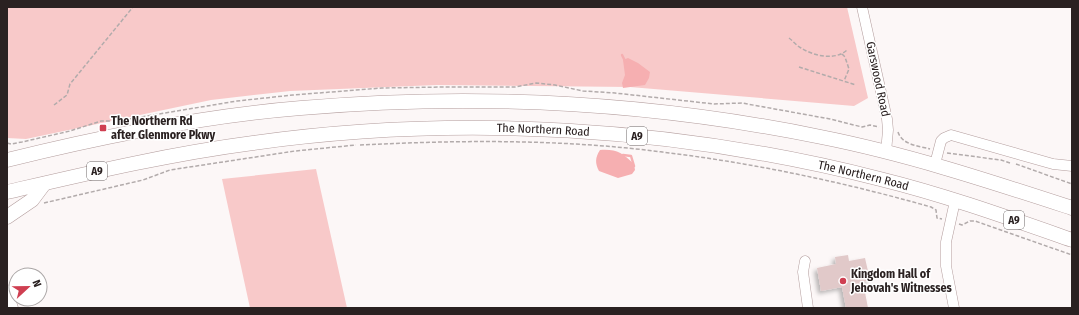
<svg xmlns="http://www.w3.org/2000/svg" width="1079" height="315" viewBox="0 0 1079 315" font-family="'Fira Sans Condensed',sans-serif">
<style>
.green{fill:#f8c9c9}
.water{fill:#f6afb1}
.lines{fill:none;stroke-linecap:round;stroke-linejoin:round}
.stream{stroke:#f6afb1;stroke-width:2.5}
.building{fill:#e1c9c9;filter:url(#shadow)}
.minor-casing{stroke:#b39d9d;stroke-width:11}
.highway-casing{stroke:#b39d9d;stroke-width:15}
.path{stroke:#b2abab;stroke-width:1.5;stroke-dasharray:4 2;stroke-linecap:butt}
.minor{stroke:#fff;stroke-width:10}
.highway{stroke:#fff;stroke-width:14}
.poi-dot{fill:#cf3f51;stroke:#fff;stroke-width:1.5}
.labels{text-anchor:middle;stroke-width:3;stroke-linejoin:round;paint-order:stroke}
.shield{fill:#fff;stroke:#6a6464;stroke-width:1}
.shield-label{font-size:11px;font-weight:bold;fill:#2a2121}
.street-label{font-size:12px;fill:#2a2121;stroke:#fff}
.poi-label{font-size:12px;font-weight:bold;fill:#2a2121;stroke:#fff;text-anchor:start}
</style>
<defs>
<filter id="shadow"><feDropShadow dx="-3" dy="3" stdDeviation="2" flood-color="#0004"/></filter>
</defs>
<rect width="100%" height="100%" fill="#fcf7f7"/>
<path class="green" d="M 7,7 L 847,7 L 868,98 L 854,106 L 630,87 L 437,85 L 290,91 L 211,100 L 26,139 L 7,138 Z
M 316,169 L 347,308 L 250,308 L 222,179 Z"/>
<path class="water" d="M 628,58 L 638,63 L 650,72 L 649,78 L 645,85 L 623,88 L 622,83 L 625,75 L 623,60 Z
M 600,150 C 617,149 622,153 634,164 L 635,170 L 632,174 L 618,178 L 599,171 C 595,163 595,158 600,150 Z"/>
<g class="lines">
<path class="stream" d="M 622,55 L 626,63
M 623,155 L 631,156 L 634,166"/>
</g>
<path class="building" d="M 848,255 L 849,261 L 865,258 L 870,280 L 863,282 L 868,308 L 846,308 L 842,287 L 821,291 L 817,268 L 836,264 L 835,257 Z"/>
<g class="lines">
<defs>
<path id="minor" d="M 862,7 L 887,119 L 888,130 L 886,152
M 935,164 L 941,141 L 944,138 L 951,135 L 1053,164 L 1072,166
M 805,261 L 803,272 L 808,308
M 7,290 L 13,308
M 954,308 L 946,266 L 946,242 L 955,201"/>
<g id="highway">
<path d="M 7,160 C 104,136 202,116 301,108 C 475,93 650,102 821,137 C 907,154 989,181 1072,208"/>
<path id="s1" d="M 7,192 C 89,173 169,154 253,143 C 461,114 676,127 880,179 C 945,195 1009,218 1072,240"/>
<path d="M 7,217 L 32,200 L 44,184"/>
</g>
</defs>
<use href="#minor" class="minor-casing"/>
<use href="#highway" class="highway-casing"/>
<path class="path" d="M 789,38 C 793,41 797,46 801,48 C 814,56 835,61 847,50
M 842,54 L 845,57 L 849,69 L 844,81
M 799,67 L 856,85
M 54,105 L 67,95 L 70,84 L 133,7
M 898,132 C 902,145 919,146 930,149
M 7,143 L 11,144 L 22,142 L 70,131 L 101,121 L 117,121 L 237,101 L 293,95 L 382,88 L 443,87 L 515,87 L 536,83 L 555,85 L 583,91 L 615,93 L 714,104 L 742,103 L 830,119 L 862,127 L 870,125 L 879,127
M 360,145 C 460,140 562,139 662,152 C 753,163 843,182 931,207 L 936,210 L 937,218 L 942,219
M 947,153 L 1001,160 L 1010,163
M 1016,164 L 1072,184
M 44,203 L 143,180 L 170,170 L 295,151 L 356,145
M 959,224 L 962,225 L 970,221 L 975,221 L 1072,255"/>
<use href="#minor" class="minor"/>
<use href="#highway" class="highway"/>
</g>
<g class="poi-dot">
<rect x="99" y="124" width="8" height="8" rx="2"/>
<circle cx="843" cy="281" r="4"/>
</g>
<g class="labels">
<g class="shield">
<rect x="627" y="127" width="20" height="18" rx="3"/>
<rect x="87" y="162" width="20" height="18" rx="3"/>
<rect x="1004" y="211" width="20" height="18" rx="3"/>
</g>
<g class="shield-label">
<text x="637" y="140">A9</text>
<text x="97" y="175">A9</text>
<text x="1014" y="224">A9</text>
</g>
<g class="street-label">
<text transform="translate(878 79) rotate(78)" y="4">Garswood Road</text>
<text dy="4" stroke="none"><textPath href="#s1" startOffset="542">The Northern Road</textPath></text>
<text dy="4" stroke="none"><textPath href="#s1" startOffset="866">The Northern Road</textPath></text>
</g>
<g class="poi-label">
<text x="111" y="125">The Northern Rd<tspan x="111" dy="14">after Glenmore Pkwy</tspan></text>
<text x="851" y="278">Kingdom Hall of<tspan x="851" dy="14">Jehovah's Witnesses</tspan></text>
</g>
</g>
<rect width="1079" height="315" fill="none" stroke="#2a2121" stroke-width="16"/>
<g transform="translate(28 287) rotate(68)"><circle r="19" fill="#ffffff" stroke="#aaa6a6"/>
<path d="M0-3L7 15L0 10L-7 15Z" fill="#cf3f51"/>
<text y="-6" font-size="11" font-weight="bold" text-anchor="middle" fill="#2a2121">N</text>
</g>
</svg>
